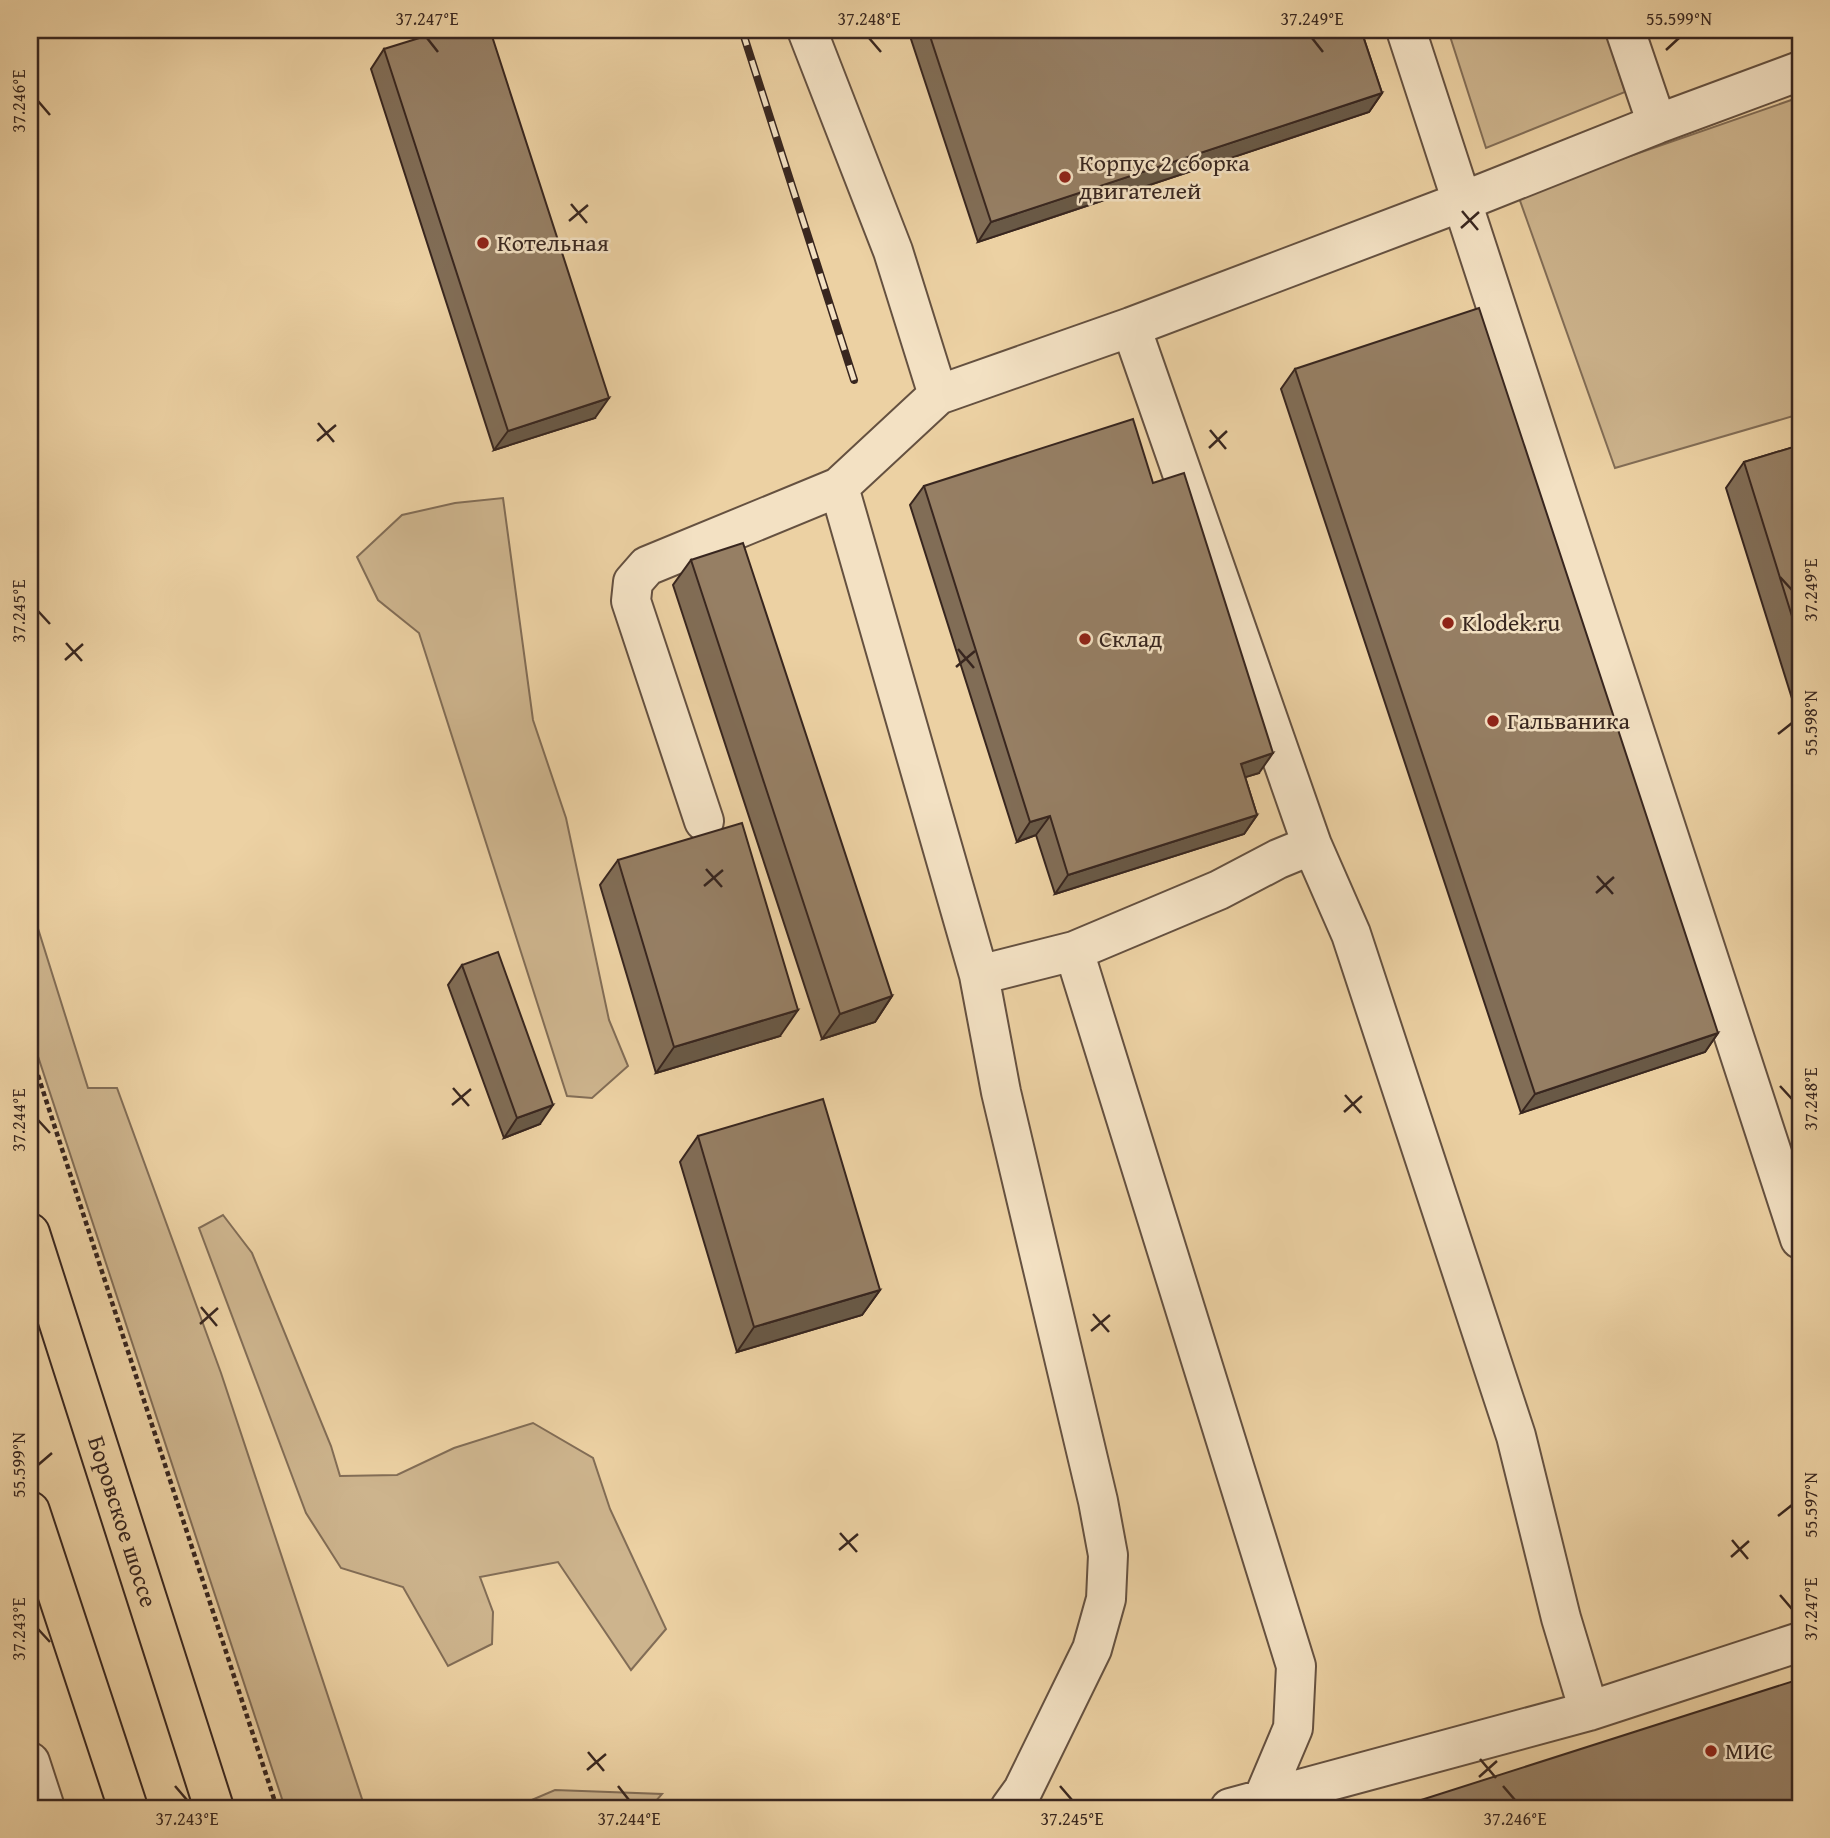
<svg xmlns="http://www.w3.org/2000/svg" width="1830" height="1838" viewBox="0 0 1830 1838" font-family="'Gentium Book Plus',serif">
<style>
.green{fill:#cdb48d;stroke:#826d56;stroke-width:2}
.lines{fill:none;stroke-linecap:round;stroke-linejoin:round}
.minor-casing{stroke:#655140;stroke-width:42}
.major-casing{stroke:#38261f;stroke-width:42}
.path{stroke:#38261f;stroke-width:4.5;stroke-dasharray:5 3.5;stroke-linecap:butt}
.minor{stroke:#f3e1c3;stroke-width:38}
.major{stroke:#ecd1a3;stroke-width:38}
.rail-casing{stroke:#38261f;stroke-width:8}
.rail{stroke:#f3e1c3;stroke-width:5;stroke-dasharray:16;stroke-linecap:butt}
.wall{fill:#816d56;stroke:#38261f;stroke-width:2}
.shaded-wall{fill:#695946;stroke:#38261f;stroke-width:2}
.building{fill:#967f64;stroke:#38261f;stroke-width:2}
.ticks{fill:none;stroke:#38261f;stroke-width:2.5}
.poi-dot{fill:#8f2418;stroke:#f3e1c3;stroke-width:2.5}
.labels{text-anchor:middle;stroke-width:5;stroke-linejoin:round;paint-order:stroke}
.poi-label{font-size:24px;fill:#38261f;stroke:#f3e1c3;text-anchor:start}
.street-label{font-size:24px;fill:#38261f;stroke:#f3e1c3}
.neatline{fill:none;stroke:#38261f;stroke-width:2.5}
.ticks-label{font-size:18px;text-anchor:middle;fill:#38261f}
</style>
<rect width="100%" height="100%" fill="#ecd1a3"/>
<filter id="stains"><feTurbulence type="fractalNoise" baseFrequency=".00286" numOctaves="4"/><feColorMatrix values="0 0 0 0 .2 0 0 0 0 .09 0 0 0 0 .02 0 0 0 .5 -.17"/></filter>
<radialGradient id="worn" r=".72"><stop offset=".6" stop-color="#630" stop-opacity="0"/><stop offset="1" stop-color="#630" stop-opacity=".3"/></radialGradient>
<path class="green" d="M 1448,30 L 1605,30 L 1625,92 L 1486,148 Z
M 1800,97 L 1800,414 L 1615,468 L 1518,195 Z
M 503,498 L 533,720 L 566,818 L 609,1020 L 628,1066 L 592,1098 L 567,1096 L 419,633 L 378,600 L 357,557 L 402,515 L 455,503 Z
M 30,903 L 88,1088 L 117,1088 L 221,1373 L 365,1808 L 285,1808 L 30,1032 Z
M 223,1215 L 252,1253 L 331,1446 L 340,1476 L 397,1475 L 454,1448 L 533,1423 L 593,1458 L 610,1509 L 666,1629 L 631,1670 L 558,1562 L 480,1577 L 493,1612 L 492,1644 L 448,1666 L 403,1587 L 341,1568 L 306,1513 L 199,1228 Z
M 555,1790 L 662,1794 L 650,1808 L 513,1808 Z"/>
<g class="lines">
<defs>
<path id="minor" d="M 807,30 L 893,251 L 938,395
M 1406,30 L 1800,1239
M 1625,30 L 1657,124
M 1131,327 L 1312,845 L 1351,934 L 1516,1436 L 1561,1618 L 1589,1711
M 704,821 L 631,601 L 633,582 L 647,566 L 839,487
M 1074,951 L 1296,1666 L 1293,1728 L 1263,1799
M 979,975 L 1074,951 L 1219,890 L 1278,859 L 1312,845
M 30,1762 L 45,1808
M 1010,1808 L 1023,1790 L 1092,1649 L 1106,1599 L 1108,1555 L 1098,1501 L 1001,1092 L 979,975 L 839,487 L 938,395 L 1131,327 L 1461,202 L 1657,124 L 1800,71
M 1230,1808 L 1589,1711 L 1800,1642"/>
<g id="major">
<path id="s1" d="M 30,1233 L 214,1808"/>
<path d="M 30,1511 L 128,1808"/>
</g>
</defs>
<use href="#minor" class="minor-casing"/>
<use href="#major" class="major-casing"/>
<path class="path" d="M 30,1051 L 277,1808"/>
<use href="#minor" class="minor"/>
<use href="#major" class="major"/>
<defs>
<path id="rail" d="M 742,30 L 854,380"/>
</defs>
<use href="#rail" class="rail-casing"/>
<use href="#rail" class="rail"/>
</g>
<path class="wall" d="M 908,30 L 1361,30 L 1382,93 L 1369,112 L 978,242 Z
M 384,49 L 595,418 L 494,450 L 371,69 Z
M 1295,369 L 1718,1033 L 1705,1052 L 1521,1113 L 1281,389 Z
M 1800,445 L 1800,724 L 1726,488 L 1744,462 Z
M 1153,483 L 1259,773 L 1245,777 L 1257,815 L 1244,834 L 1055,894 L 1036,835 L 1017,842 L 910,505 L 924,486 Z
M 691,560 L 892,996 L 875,1022 L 822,1039 L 673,585 Z
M 618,860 L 780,1036 L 656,1073 L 600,885 Z
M 462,965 L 540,1124 L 504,1138 L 448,985 Z
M 698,1136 L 880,1290 L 862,1315 L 737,1352 L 680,1162 Z"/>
<path class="shaded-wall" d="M 1382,93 L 1369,112 L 978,242 L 991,222 Z
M 609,398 L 595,418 L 494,450 L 508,431 Z
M 1273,753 L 1259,773 L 1227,783 L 1241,764 Z
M 1257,815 L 1244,834 L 1055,894 L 1068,875 Z
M 1050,816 L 1036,835 L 1017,842 L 1030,822 Z
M 892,996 L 875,1022 L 822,1039 L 840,1014 Z
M 798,1010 L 780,1036 L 656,1073 L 674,1047 Z
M 1718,1033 L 1705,1052 L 1521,1113 L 1535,1094 Z
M 553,1105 L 540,1124 L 504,1138 L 517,1118 Z
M 880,1290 L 862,1315 L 737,1352 L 754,1327 Z"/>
<path class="building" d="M 445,30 L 490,30 L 609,398 L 508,431 L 384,49 Z
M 928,30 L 1361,30 L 1382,93 L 991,222 Z
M 1479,308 L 1718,1033 L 1535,1094 L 1295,369 Z
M 1133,419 L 1153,483 L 1184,473 L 1273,753 L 1241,764 L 1257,815 L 1068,875 L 1050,816 L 1030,822 L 924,486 Z
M 1800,445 L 1800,642 L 1744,462 Z
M 743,543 L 892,996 L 840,1014 L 691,560 Z
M 742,823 L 798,1010 L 674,1047 L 618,860 Z
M 498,952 L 553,1105 L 517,1118 L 462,965 Z
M 823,1099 L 880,1290 L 754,1327 L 698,1136 Z
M 1800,1679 L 1800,1808 L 1396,1808 Z"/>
<path class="ticks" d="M 427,38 L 438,52M 869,38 L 881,52M 1312,38 L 1323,52M 1666,50 L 1679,38M 38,101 L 50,115M 571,204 L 587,223M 1462,211 L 1478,230M 569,221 L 588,205M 1461,228 L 1479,212M 318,423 L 334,442M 1210,430 L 1226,449M 317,441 L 336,425M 1209,448 L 1227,431M 1780,577 L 1792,590M 38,611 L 50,624M 66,643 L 82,661M 958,649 L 974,668M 65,660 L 83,644M 956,667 L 975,651M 1778,734 L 1792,723M 706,869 L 722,887M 1597,876 L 1613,894M 704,886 L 723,870M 1596,893 L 1614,877M 1780,1086 L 1792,1099M 453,1088 L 469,1106M 1345,1095 L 1361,1113M 452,1105 L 471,1089M 1344,1112 L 1362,1096M 38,1120 L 50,1133M 201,1307 L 217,1326M 1093,1314 L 1109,1332M 200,1324 L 218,1308M 1091,1331 L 1110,1315M 38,1465 L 52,1453M 1778,1516 L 1792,1505M 840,1533 L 857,1552M 1732,1540 L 1748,1559M 839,1550 L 858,1534M 1731,1557 L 1749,1541M 1780,1595 L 1792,1609M 38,1629 L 50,1642M 588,1752 L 604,1771M 1480,1759 L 1496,1778M 587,1770 L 606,1754M 1479,1777 L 1497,1761M 175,1786 L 187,1800M 618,1786 L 629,1800M 1060,1786 L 1072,1800M 1503,1786 L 1515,1800"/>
<g class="poi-dot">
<circle cx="1065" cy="177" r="7"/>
<circle cx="483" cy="243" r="7"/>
<circle cx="1448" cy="623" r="7"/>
<circle cx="1085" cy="639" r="7"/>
<circle cx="1493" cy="721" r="7"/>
<circle cx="1711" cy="1751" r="7"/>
</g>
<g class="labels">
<g class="poi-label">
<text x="1079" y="171">Корпус 2 сборка<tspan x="1079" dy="28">двигателей</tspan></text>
<text x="497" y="251">Котельная</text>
<text x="1462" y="631">Klodek.ru</text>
<text x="1099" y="647">Склад</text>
<text x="1507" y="729">Гальваника</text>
<text x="1725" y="1759">МИС</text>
</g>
<g class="street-label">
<text dy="8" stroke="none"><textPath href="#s1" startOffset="303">Боровское шоссе</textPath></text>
</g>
</g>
<rect width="1830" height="1838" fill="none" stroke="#ecd1a3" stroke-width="77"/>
<rect x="38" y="38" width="1754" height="1762" class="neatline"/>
<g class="ticks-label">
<text x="427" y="25">37.247°E</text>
<text x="869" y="25">37.248°E</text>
<text x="1312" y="25">37.249°E</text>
<text x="1679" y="25">55.599°N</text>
<text transform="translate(19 101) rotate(-90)" y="6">37.246°E</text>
<text transform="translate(1811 590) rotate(-90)" y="6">37.249°E</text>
<text transform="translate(19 611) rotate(-90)" y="6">37.245°E</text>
<text transform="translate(1811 723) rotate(-90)" y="6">55.598°N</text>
<text transform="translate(1811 1099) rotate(-90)" y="6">37.248°E</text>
<text transform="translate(19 1120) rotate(-90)" y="6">37.244°E</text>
<text transform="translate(19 1465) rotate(-90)" y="6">55.599°N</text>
<text transform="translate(1811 1505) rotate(-90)" y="6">55.597°N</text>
<text transform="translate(1811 1609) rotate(-90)" y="6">37.247°E</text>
<text transform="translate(19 1629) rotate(-90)" y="6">37.243°E</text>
<text x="187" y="1825">37.243°E</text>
<text x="629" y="1825">37.244°E</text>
<text x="1072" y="1825">37.245°E</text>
<text x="1515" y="1825">37.246°E</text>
</g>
<rect width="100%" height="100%" filter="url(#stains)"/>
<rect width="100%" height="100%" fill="url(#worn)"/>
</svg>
